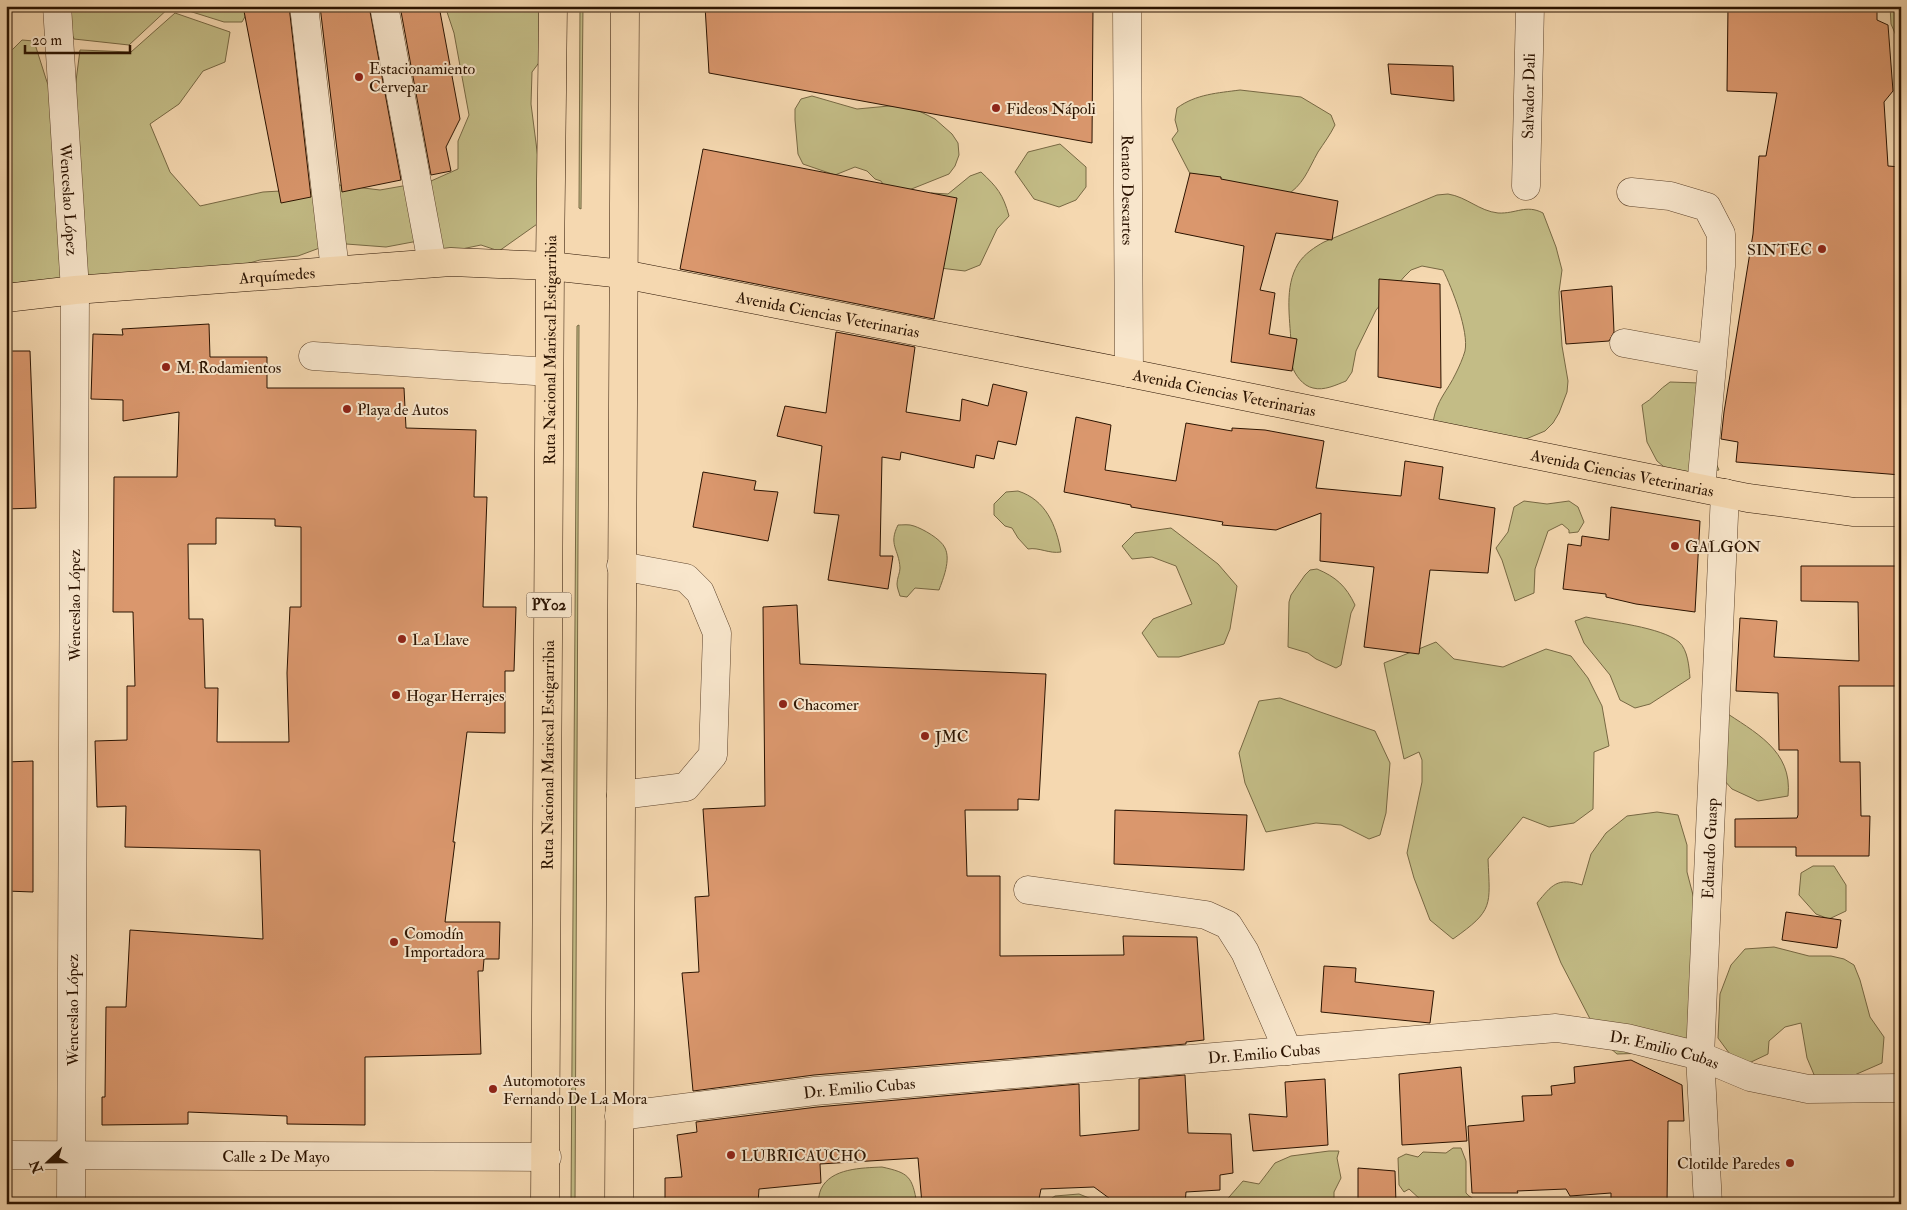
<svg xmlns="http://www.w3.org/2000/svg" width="1907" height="1210" viewBox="0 0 1907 1210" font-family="'IM FELL Double Pica',serif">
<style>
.green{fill:#c3bc86;stroke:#776843}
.building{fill:#da976d;stroke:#2b1300;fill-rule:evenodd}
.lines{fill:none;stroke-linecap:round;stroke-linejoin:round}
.minor-casing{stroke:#5e442c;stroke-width:29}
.major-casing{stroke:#2b1300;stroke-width:29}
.highway-casing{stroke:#2b1300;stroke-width:29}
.minor{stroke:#f8e6cc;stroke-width:28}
.major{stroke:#f5d8b0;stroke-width:28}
.highway{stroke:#f5d8b0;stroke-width:28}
.poi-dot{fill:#8f2418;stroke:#f8e6cc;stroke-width:2}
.labels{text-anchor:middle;stroke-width:4;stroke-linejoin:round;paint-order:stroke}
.shield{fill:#f8e6cc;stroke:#68523d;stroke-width:1}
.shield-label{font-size:15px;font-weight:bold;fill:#2b1300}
.poi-label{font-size:16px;fill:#2b1300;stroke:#f8e6cc;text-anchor:start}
.street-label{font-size:16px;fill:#2b1300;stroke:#f8e6cc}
</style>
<rect width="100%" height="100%" fill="#f5d8b0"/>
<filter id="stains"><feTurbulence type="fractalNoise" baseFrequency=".004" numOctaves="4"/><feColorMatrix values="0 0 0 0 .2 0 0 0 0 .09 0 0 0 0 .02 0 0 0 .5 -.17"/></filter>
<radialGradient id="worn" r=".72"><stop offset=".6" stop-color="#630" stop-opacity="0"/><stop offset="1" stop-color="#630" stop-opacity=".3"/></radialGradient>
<path class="green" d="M 63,6 L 171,6 L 129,45 L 74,39 L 63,15 Z
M 173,6 L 251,6 L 242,22 L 224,22 Z
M 445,6 L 542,6 L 544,56 L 532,72 L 531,104 L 541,182 L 540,222 L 499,251 L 481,245 L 452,251 L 418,241 L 386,247 L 333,243 L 298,256 L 260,260 L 211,274 L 69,278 L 31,281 L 6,284 L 6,59 L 11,51 L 22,40 L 34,41 L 47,82 L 70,127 L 80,50 L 131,52 L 175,13 L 230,32 L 225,62 L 203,71 L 179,104 L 150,124 L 170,172 L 200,206 L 263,192 L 316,189 L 339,185 L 380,190 L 431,181 L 458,169 L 458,141 L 469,115 L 454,33 Z
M 580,6 L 583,6 L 581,209 L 579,208 Z
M 1890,6 L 1901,6 L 1901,47 L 1891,24 Z
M 1240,90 L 1301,97 L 1331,115 L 1335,125 C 1330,135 1324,143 1318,152 C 1308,170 1303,186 1285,196 L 1198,189 L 1172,139 L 1178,131 L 1175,120 L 1177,108 C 1196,94 1218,93 1240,90 Z
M 812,96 L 857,109 L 889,106 L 913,108 L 935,119 L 952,134 L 958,143 L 959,155 L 955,166 L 949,174 L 909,190 L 887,191 L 881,181 L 875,179 L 867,171 L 855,167 L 835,175 L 803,164 L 798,154 L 795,120 L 795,109 L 801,99 Z
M 1060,144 L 1086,167 L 1086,187 L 1076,200 L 1059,207 L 1034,199 L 1015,172 L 1028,152 Z
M 981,172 C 997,187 1003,194 1009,216 L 997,229 L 980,265 L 965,271 L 940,268 L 931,193 L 948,194 L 970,176 Z
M 1448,194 C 1467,197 1479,211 1498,213 C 1516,214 1526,204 1543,213 L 1556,247 L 1562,270 L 1559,292 L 1560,315 L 1562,346 L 1568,381 L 1567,392 L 1559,413 L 1553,423 L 1545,431 L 1519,442 L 1433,422 C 1437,399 1447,392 1456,373 C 1459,367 1463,358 1465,351 C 1469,331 1452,288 1443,270 L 1422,266 L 1411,270 L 1404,277 L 1376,310 L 1356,351 L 1352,372 L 1346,381 C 1336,385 1324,391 1313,388 C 1303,386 1295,375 1292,366 C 1289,360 1291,351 1291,343 C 1290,318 1284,287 1298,264 C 1304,254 1315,247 1324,242 L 1437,195 Z
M 579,325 L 575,1204 L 571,1204 L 577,326 Z
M 1670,382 L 1700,383 L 1710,449 L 1719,470 L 1703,472 L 1669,471 L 1657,461 L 1647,442 L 1642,405 C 1653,399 1659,389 1670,382 Z
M 1018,491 C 1046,500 1056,525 1061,552 C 1049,554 1039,547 1028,549 L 1018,538 L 1012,528 L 1005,526 L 994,515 L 994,504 L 1006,492 Z
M 1524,501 L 1547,504 L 1569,501 L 1578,507 L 1584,522 L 1578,532 L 1569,533 L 1569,530 L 1562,524 L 1548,531 L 1535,569 L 1534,593 L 1515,601 L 1502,560 L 1496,548 L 1508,532 L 1514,507 Z
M 898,525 C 903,525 909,524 914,526 C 923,529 941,539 945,548 C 951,560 943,579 939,590 L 915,588 L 907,597 L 900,596 C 899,592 897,588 897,584 C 897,578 900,573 900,568 C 899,549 888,545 898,525 Z
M 1171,528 L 1218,564 L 1237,586 L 1230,629 L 1224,644 L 1179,657 L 1158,657 L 1142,633 L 1153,619 L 1192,604 L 1176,566 L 1152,557 L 1132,559 L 1122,546 L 1135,533 Z
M 1317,569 C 1336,577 1346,586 1355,605 L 1351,613 L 1341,665 L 1336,668 L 1316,659 L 1308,653 L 1288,647 L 1289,602 L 1291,595 L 1305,575 L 1310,570 Z
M 1586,617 C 1610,622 1661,627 1679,642 C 1688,650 1689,667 1690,678 L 1650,704 L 1635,708 L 1620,700 L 1610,675 L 1584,643 L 1575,621 Z
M 1436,642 L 1454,659 L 1503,667 L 1546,649 L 1571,656 L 1588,678 L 1602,706 L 1609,746 L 1594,752 L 1593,809 L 1574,823 L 1549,827 L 1523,817 L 1488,859 C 1490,906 1494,910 1453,939 L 1430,920 L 1414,878 L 1407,853 L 1422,782 L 1422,760 L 1419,752 L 1404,759 L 1384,663 Z
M 1280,698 L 1375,731 L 1390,763 L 1386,813 L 1380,835 L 1369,839 L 1341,825 L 1316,823 L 1266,832 L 1245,783 L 1239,753 L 1259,701 Z
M 1722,710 C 1754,732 1793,750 1788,796 L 1758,801 L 1732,789 L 1713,768 Z
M 1657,812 L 1678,815 L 1687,845 L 1687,872 L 1700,922 L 1693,1040 L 1649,1053 L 1617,1054 L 1601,1040 L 1561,963 L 1537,903 C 1552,885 1557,877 1582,885 L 1591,854 L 1606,833 L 1627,816 Z
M 1813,866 L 1834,866 L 1846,885 L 1846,911 L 1829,919 L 1816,914 L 1799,895 L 1801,873 Z
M 1774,947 L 1809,956 L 1831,956 L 1844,959 L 1854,965 L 1860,980 L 1870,1017 L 1884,1037 L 1882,1063 L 1827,1087 L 1815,1077 L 1807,1058 L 1801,1023 L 1785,1027 L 1769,1041 L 1768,1054 L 1749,1063 L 1735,1061 L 1718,1038 L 1720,994 L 1731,965 L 1745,949 Z
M 1453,1148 L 1461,1148 L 1466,1161 L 1466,1193 C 1481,1210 1505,1196 1523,1199 L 1525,1204 L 1421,1204 L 1421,1200 L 1409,1189 L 1404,1192 L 1399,1185 L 1398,1158 L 1406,1154 L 1418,1157 L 1423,1152 L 1446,1153 Z
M 1329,1151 L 1339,1151 L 1337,1158 L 1341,1178 L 1334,1192 L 1334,1204 L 1223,1204 L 1243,1181 L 1259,1184 L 1275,1163 L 1291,1156 Z
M 882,1167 C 909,1173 912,1176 917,1204 L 817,1204 C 819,1199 819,1193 821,1189 C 831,1168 862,1168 882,1167 Z
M 1079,1194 L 1104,1204 L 1043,1204 L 1055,1196 Z"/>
<path class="building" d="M 243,6 L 289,6 L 311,197 L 281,203 Z
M 320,6 L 369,6 L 401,180 L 342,192 Z
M 400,6 L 439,6 L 460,119 L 446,147 L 451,171 L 431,175 Z
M 705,6 L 1093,6 L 1092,143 L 709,73 Z
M 1728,6 L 1877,6 L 1877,20 L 1888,25 L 1893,91 L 1884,102 L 1888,166 L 1901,167 L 1901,475 L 1736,462 L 1738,442 L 1721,439 L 1724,412 L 1753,234 L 1759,156 L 1766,156 L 1777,93 L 1727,91 Z
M 1388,64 L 1453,66 L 1454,101 L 1391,94 Z
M 703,149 L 957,198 L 934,319 L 680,269 Z
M 1190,173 L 1221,177 L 1221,179 L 1338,201 L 1332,240 L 1276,233 L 1260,290 L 1275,293 L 1269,334 L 1297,339 L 1292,371 L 1231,362 L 1244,246 L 1175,232 Z
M 1379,279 L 1440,284 L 1441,388 L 1378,377 Z
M 1612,286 L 1614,332 L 1609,341 L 1566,344 L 1561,291 Z
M 209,324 L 210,357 L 267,357 L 267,388 L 404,388 L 406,428 L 476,430 L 474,497 L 487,497 L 483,607 L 516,607 L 514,671 L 505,671 L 505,733 L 467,732 L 453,842 L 455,842 L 445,922 L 500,922 L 499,959 L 484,959 L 483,971 L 478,971 L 481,1054 L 365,1057 L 365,1125 L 287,1124 L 287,1116 L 188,1112 L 188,1124 L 102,1125 L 102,1097 L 105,1097 L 106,1007 L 126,1007 L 130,930 L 263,939 L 260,850 L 125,847 L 126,806 L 97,807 L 95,741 L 127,740 L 127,686 L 135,686 L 133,612 L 113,612 L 114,477 L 177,477 L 179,412 L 123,421 L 123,400 L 91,399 L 93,334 L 123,335 L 122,329 ZM 216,518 L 275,519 L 275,526 L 301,527 L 301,607 L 290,607 L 287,673 L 289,742 L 217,742 L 218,688 L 205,688 L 203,619 L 189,619 L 188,544 L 216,544 Z
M 836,332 L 915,347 L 906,412 L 960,421 L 962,399 L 988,406 L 993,384 L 1027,392 L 1016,445 L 998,441 L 994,459 L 976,455 L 974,468 L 901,452 L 900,460 L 882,457 L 880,556 L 893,556 L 888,589 L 828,580 L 839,515 L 814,513 L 822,446 L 777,436 L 785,406 L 826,413 Z
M 6,351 L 30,351 L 36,508 L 6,509 Z
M 1076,417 L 1111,425 L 1105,470 L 1176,481 L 1186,423 L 1232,431 L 1232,428 L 1265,430 L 1324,441 L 1316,488 L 1401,496 L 1405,461 L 1443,467 L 1439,499 L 1495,508 L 1488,573 L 1430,570 L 1419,654 L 1364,647 L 1374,567 L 1320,561 L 1321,513 L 1276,530 L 1222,525 L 1223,522 L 1131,507 L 1131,505 L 1064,492 Z
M 703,472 L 756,481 L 754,490 L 778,492 L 768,541 L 693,527 Z
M 1611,507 L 1700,521 L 1695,612 L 1636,604 L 1606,597 L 1606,594 L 1563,589 L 1568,544 L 1581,546 L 1582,536 L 1609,540 Z
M 1801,566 L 1901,566 L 1901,598 L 1897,598 L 1898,686 L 1839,686 L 1840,762 L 1860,762 L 1861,816 L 1870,816 L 1869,856 L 1796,856 L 1796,847 L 1735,847 L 1735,819 L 1797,818 L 1798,815 L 1798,750 L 1779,750 L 1778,693 L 1736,691 L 1740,618 L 1777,621 L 1774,657 L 1859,661 L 1858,602 L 1801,601 Z
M 797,605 L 800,664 L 1046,674 L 1039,800 L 1018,799 L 1018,810 L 965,810 L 967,876 L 1000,876 L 1000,956 L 1124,955 L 1123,936 L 1197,937 L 1204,1040 L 1186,1042 L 1186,1044 L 814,1075 L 693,1091 L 682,973 L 699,972 L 695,897 L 709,896 L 703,809 L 765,806 L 763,607 Z
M 33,761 L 33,892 L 6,891 L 6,762 Z
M 1115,810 L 1247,815 L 1244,870 L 1114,864 Z
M 1786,912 L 1841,920 L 1837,948 L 1782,940 Z
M 1324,966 L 1356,968 L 1355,982 L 1434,991 L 1430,1023 L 1321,1012 Z
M 1631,1060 L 1682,1085 L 1684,1121 L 1668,1121 L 1667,1204 L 1611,1204 L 1611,1193 L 1570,1196 L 1566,1189 L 1517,1191 L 1518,1193 L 1472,1193 L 1468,1126 L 1524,1121 L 1522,1096 L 1552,1095 L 1551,1086 L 1575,1083 L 1574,1067 Z
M 1461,1067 L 1467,1141 L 1402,1145 L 1399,1074 Z
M 1185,1075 L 1188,1133 L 1231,1134 L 1233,1173 L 1220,1175 L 1220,1190 L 1186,1192 L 1185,1204 L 1117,1204 L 1094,1187 L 1041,1189 L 1038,1204 L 922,1204 L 918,1158 L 820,1164 L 821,1183 L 759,1189 L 758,1204 L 665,1204 L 665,1178 L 682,1177 L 677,1135 L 697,1132 L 696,1122 L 817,1107 L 1079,1084 L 1080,1136 L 1139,1130 L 1139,1079 Z
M 1325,1079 L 1328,1145 L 1253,1151 L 1249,1114 L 1287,1117 L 1285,1082 Z
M 1358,1168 L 1395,1171 L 1396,1204 L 1358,1204 Z"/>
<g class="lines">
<defs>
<g id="minor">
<path id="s1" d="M 57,6 L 75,290 L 71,1204"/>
<path d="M 304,6 L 335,270"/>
<path d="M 384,6 L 432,263"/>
<path id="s2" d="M 1127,6 L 1129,373"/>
<path id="s3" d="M 1526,186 L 1530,6"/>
<path d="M 1631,192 L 1670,196 L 1707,207 L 1721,234 L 1721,266 L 1701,488"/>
<path d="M 1624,343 L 1712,359"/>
<path d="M 313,356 L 549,372"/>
<path d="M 621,795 L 686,787 L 713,755 L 717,633 L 700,592 L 686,578 L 621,566"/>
<path d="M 1028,890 L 1206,915 L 1228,925 L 1245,952 L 1288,1051"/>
<path id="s4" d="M 619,1116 L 815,1091 L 1556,1028 L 1627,1038 L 1700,1056 L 1750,1077 L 1808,1089 L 1901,1088"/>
<path id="s5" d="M 6,1155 L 547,1157"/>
<path id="s6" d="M 1708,1204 L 1700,1056 L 1725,493"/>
</g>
<g id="major">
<path id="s7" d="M 6,298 L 75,290 L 451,262 L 550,266 L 623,274 L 1129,373 L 1748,498 L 1854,512 L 1901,512"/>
</g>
<g id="highway">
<path id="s8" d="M 545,1204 L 550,266 L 553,6"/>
<path d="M 619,1204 L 625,6"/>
</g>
</defs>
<use href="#minor" class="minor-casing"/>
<use href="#major" class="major-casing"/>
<use href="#highway" class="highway-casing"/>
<use href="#minor" class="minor"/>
<use href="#major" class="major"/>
<use href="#highway" class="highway"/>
</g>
<g class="poi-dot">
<circle cx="359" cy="77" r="5"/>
<circle cx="996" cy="108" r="5"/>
<circle cx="1822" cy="249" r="5"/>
<circle cx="166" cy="367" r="5"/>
<circle cx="347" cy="409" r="5"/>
<circle cx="1675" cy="546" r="5"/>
<circle cx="402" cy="639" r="5"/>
<circle cx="396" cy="695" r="5"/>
<circle cx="783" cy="704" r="5"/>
<circle cx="925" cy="736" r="5"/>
<circle cx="394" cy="942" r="5"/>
<circle cx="493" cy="1089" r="5"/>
<circle cx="731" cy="1155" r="5"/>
<circle cx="1790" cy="1163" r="5"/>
</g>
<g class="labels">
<rect class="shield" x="526.5" y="592.5" width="45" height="25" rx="4"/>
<g class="shield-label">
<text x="549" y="610">PY02</text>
</g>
<g class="poi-label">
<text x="369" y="74">Estacionamiento<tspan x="369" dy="18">Cervepar</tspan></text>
<text x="1006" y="114">Fideos Nápoli</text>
<text x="1812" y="255" text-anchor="end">SINTEC</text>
<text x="176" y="373">M. Rodamientos</text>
<text x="357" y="415">Playa de Autos</text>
<text x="1685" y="552">GALGON</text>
<text x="412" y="645">La Llave</text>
<text x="406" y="701">Hogar Herrajes</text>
<text x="793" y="710">Chacomer</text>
<text x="935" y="742">JMC</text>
<text x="404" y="939">Comodín<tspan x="404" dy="18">Importadora</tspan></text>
<text x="503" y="1086">Automotores<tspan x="503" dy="18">Fernando De La Mora</tspan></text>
<text x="741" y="1161">LUBRICAUCHO</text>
<text x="1780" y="1169" text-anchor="end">Clotilde Paredes</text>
</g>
<g class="street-label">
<text dy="6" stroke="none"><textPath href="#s3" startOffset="90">Salvador Dali</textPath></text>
<text dy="6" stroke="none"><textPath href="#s2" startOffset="184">Renato Descartes</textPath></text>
<text dy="6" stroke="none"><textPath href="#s1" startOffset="194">Wenceslao López</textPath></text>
<text dy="6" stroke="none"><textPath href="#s7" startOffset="272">Arquímedes</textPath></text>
<text dy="6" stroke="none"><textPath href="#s7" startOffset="828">Avenida Ciencias Veterinarias</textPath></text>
<text dy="6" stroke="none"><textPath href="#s8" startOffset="854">Ruta Nacional Mariscal Estigarribia</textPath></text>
<text dy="6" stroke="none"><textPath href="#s7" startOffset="1232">Avenida Ciencias Veterinarias</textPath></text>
<text dy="6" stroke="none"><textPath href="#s7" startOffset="1638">Avenida Ciencias Veterinarias</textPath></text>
<text transform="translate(74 605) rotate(-90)" y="6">Wenceslao López</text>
<text dy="6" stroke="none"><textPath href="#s8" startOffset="449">Ruta Nacional Mariscal Estigarribia</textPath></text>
<text dy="6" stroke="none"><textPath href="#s6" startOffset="356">Eduardo Guasp</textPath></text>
<text transform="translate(72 1010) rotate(-90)" y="6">Wenceslao López</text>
<text dy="6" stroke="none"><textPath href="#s4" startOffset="1052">Dr. Emilio Cubas</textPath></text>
<text dy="6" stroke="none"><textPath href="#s4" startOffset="648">Dr. Emilio Cubas</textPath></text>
<text dy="6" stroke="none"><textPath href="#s4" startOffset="242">Dr. Emilio Cubas</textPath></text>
<text dy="6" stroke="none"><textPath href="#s5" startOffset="270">Calle 2 De Mayo</textPath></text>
</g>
</g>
<rect width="1907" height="1210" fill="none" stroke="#f5d8b0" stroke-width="25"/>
<rect x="8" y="8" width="1892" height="1195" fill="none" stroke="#2b1300" stroke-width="2.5"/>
<rect x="12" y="12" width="1882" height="1185" fill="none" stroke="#2b1300"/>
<g transform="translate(48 1162) rotate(248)" stroke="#f8e6cc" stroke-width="4" paint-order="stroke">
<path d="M0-4L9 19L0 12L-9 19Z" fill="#2b1300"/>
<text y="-8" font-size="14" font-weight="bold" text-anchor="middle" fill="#2b1300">N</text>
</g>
<path d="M25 45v8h105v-8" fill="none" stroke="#2b1300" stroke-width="2.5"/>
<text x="32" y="45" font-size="15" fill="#2b1300" stroke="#f8e6cc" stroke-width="4" paint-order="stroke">20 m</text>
<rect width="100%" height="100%" filter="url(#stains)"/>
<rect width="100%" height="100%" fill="url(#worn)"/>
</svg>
